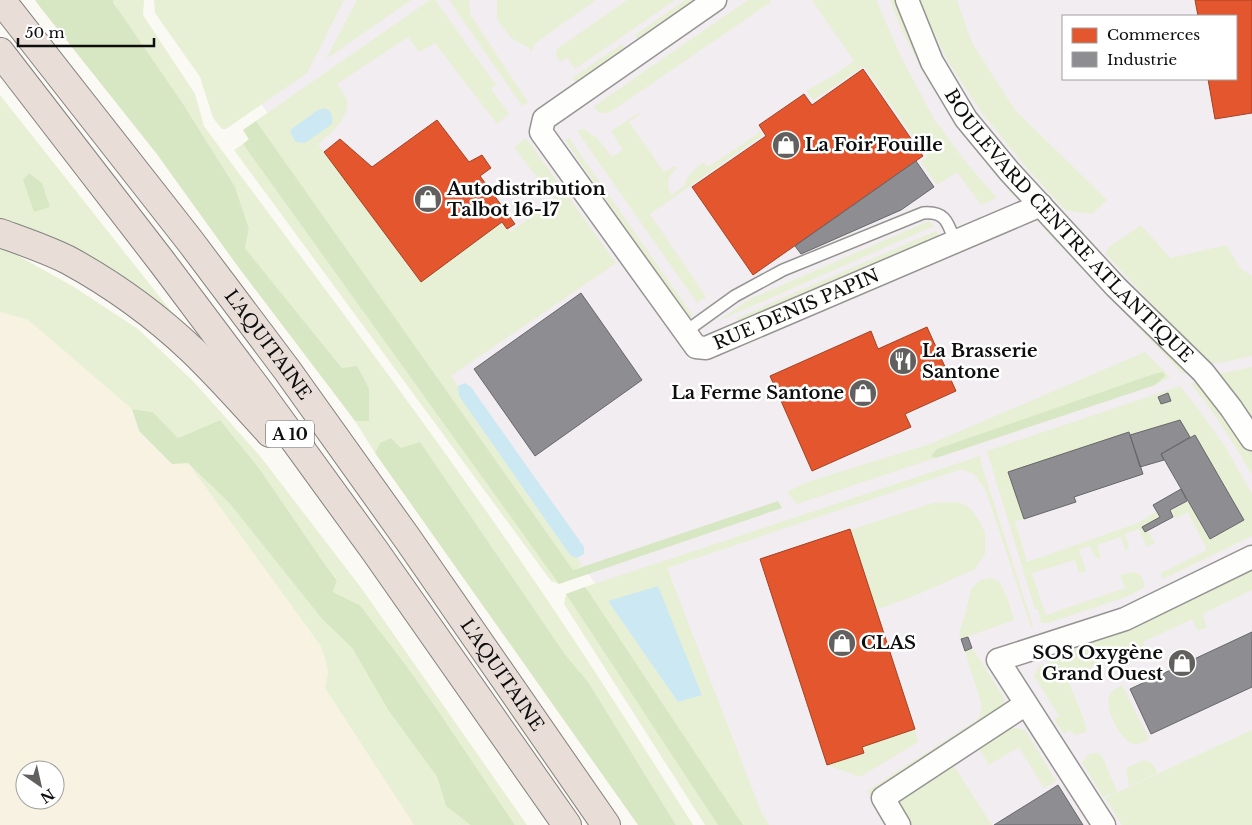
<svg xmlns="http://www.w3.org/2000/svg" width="1252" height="825" viewBox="0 0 1252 825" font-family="'Libre Baskerville',serif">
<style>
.industrial{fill:#f2edf0;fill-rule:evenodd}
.farmland{fill:#f7f2e1;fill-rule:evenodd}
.green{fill:#e7f0d5}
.forest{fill:#d8e7c3}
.water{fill:#cce9f3}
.shops{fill:#e4572e;stroke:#a44124}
.industry{fill:#8d8d92;stroke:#67676a}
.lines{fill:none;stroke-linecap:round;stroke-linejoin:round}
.service-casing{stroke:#959492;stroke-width:14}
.minor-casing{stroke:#959492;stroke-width:25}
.motorway-casing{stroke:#82817f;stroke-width:30}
.service{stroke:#fefefd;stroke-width:11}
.minor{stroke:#fefefd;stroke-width:22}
.motorway{stroke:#e8ded7;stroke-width:28}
.labels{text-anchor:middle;stroke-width:5;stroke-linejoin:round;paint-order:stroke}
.shield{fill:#fff;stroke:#565656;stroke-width:1}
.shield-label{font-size:16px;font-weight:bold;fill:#0e0e0e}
.poi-label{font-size:18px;font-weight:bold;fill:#0e0e0e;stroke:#fff;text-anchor:start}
.street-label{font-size:18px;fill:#0e0e0e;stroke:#fff}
</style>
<rect width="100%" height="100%" fill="#fbf9f4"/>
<path class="industrial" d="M 189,0 L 1252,0 L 1252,825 L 763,825 ZM 1063,16 L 1236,16 L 1236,79 L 1063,79 Z"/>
<path class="farmland" d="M 0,312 L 28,320 L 132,409 L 139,431 L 172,463 L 188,463 L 320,645 L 327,663 L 327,679 L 325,688 L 414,825 L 0,825 ZM 25,770 L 55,770 L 55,800 L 25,800 Z"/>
<path class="green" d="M 114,0 L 144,0 L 143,15 L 195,94 L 204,126 C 305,263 408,398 505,538 C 570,632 632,728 693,825 L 676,825 L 589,683 L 564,653 L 401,448 L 381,443 L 375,453 L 355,421 L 369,420 L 369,388 L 357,367 L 342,368 L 245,248 L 249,229 L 113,1 Z
M 154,0 L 344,0 L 307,73 L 226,129 L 222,129 L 213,118 L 200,77 L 155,13 Z
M 357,0 L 411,0 L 326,59 Z
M 430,0 L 435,0 L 496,85 L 491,89 L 509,114 L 497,124 L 435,43 L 419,52 L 408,37 L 337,84 C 340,88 344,93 346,98 C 353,115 329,135 318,144 L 421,282 L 502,222 L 510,232 L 554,200 L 514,147 L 526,138 L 616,263 L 451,376 L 583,566 L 573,570 L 577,577 L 559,584 L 551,581 L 234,150 L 249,140 L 243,130 Z
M 449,0 L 469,0 L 470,14 L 528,102 L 522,106 Z
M 497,0 L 596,0 L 534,44 L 532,52 L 529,48 L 511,38 L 497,19 Z
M 627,0 L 675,0 L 575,69 L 567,57 L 560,62 L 556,56 L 557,49 Z
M 685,0 L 696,0 L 638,40 L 635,35 Z
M 748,0 L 771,0 L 771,2 L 609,113 L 600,113 L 593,107 Z
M 812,0 L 876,0 L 901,57 L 934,119 L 965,161 L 997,198 L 981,205 L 957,172 L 937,185 L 921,162 L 927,157 L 864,66 L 814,100 L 806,91 L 831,77 L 854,61 Z
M 890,0 L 899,0 L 1015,187 L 1014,197 L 960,131 L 927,79 L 901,29 Z
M 918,0 L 957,0 L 972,43 L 1015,110 L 1107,200 L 1092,214 L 1065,210 L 1025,166 L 982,113 L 949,63 Z
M 622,44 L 626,49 L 576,83 L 572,78 Z
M 0,95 L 205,354 L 0,226 Z
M 637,114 L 641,114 L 629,122 L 664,172 L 675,166 L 677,168 C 667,177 666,183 671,195 L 684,186 C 687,174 695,169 704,162 L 708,167 L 759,133 L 755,126 L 763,135 L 650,214 L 706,297 L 697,303 L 577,131 L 584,129 L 598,139 L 612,157 L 623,150 L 611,131 Z
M 569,138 L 693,316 L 687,319 L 565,140 Z
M 929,221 L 934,226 L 718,321 L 750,299 Z
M 1141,225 L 1170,258 L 1226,245 L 1241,269 L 1252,276 L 1252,356 L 1225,362 L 1213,363 L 1200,356 L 1105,253 L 1109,247 Z
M 1054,227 L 1191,372 L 1183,374 L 1043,228 Z
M 936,231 L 939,236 L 740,323 L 737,318 Z
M 0,248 L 8,250 L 74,287 L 138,329 L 193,381 L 260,456 L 362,589 L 527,825 L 515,825 L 435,706 L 405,664 L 360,605 L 333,592 L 337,579 L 324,563 L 259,468 L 220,420 L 178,438 L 153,412 L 132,409 L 28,320 L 0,312 Z
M 1145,352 L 1170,377 L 1155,385 L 797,504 L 787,492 L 807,482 L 930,444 Z
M 1252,367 L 1252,423 L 1218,374 Z
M 1200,381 L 1232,421 L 1252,453 L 1252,475 C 1234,443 1215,414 1192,385 L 1193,382 Z
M 1180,386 L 1198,409 L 1226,448 L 1252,494 L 1252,536 L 1163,579 L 1161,573 L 1207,550 L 1188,512 L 1175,519 L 1170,510 L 1187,501 L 1210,539 L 1244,520 L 1195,435 L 1190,437 L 1180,420 L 1130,435 L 1129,432 L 1009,472 L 1024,519 L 1015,521 L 1027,562 L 1138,523 L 1156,512 L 1160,517 L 1142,527 L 1145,532 L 1148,530 L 1155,543 L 1147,547 L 1139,529 L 1125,534 L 1129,548 L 1125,550 L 1121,537 L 1097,545 L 1101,558 C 1094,559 1093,552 1090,546 L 1079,549 L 1086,571 L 1079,573 L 1075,560 L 1032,573 L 1046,615 L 1125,588 L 1120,575 L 1133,572 L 1139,574 L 1142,577 L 1145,587 L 1126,597 L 1048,623 L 1042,623 L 1040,620 L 1038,609 L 1035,609 L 987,451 Z
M 980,456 L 981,463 L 1033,626 L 1031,627 L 986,491 L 974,474 L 962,469 L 667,568 L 762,814 L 769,825 L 705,825 L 564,604 L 566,594 L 585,587 Z
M 188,463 L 230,504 L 322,619 L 352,648 L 388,710 L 437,777 L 446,806 L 470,825 L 414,825 L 325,688 C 330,670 327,662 320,645 Z
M 959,502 L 970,508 L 980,522 L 985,533 L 985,554 L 975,569 L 914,596 L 876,610 L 850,530 L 933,503 Z
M 1252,570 L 1252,590 L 1202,614 L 1207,627 L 1198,631 L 1192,619 L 1143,642 L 1148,655 L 1139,659 L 1133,648 L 1067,678 L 1083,717 L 1087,731 L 1077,735 L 1069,731 L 1064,734 L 1054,719 L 1059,716 L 1034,676 L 1038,667 L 1051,662 L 1048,656 L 1132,627 Z
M 991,578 L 999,582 L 1007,597 L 1014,620 L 961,639 L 959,634 L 967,607 L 971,589 L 980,580 Z
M 972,648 L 1005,699 L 1001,713 L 871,797 L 867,791 L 974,722 L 979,717 L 982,706 L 965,651 Z
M 1122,685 L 1149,739 C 1145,742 1140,745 1134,744 C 1121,742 1103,707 1110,695 C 1112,690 1118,688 1122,685 Z
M 1010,727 L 1025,730 L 1056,781 L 1044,788 L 1019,747 L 989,765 L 978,747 Z
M 915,729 L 918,742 L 860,777 L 827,765 L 862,747 Z
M 1252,730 L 1252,825 L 1122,825 L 1105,798 Z
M 1098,753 L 1103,758 L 1117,792 L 1103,797 L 1082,762 L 1089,754 Z
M 1144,760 L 1150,762 L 1155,767 L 1157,773 L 1129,786 L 1126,768 Z
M 952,763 L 992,825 L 905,825 C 902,818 898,811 900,803 C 903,790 941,771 952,763 Z"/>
<path class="forest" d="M 35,0 L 114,0 L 113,2 L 183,104 L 235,187 L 249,229 L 245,248 L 342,368 L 357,366 L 369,388 L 369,421 L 355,421 L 236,264 L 156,153 L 40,7 Z
M 256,121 L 573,570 L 778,501 L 782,508 L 559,584 L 243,144 L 249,139 L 243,130 Z
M 29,173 L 42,183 L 50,207 L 34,212 L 23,180 Z
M 1163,372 L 1165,376 L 1155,385 L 936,458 L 931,456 L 937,449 L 1154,374 Z
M 132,409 L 153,412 L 178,438 L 220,420 L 259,468 L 324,563 L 337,580 L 333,592 L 360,605 L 405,664 L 435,706 L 515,825 L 470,825 L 446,806 L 437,777 L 388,710 L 352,648 L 322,619 L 230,504 L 188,463 L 172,464 L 139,431 Z
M 391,438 L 401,448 L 420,442 L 564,653 L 589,683 L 676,825 L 638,825 L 375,453 L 380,443 Z
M 585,587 L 590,594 L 743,825 L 718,825 L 566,594 Z"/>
<path class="water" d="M 325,108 C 332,112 333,115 332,124 L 305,143 L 296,142 L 292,136 L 290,130 L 318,110 Z
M 465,383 L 471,387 L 584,547 L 584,554 L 577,558 L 570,555 L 459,396 L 458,386 Z
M 658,586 L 702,695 L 678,702 L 608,601 Z"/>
<path class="shops" d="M 1195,0 L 1252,0 L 1252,113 L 1215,119 L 1208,79 L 1236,79 L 1236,16 L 1198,16 Z
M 863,69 L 923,156 L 753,275 L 692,187 L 766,136 L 759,125 L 804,94 L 812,105 Z
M 437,120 L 469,162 L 482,155 L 491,168 L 480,176 L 515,224 L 507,229 L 502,222 L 421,282 L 324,152 L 340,139 L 372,167 Z
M 927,327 L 956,391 L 905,414 L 911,427 L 812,471 L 770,376 L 871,331 L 878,349 Z
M 850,529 L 915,729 L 862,747 L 864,753 L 827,765 L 760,559 Z"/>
<path class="industry" d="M 916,161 L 934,187 L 901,210 L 801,254 L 795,246 Z
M 581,293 L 642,380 L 535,456 L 474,369 Z
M 1168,393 L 1171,401 L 1161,404 L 1158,397 Z
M 1180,420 L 1190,437 L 1161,454 L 1164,460 L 1140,467 L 1130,435 Z
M 1129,432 L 1143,474 L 1074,497 L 1076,502 L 1024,519 L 1008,472 Z
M 1195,435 L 1244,520 L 1210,539 L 1161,454 Z
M 1181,489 L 1187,501 L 1170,510 L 1173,517 L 1145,532 L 1142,527 L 1160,517 L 1153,505 Z
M 1252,632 L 1252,687 L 1151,734 L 1130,689 Z
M 968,637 L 972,648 L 965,651 L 961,639 Z
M 1058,785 L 1083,825 L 994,825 L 1047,792 Z"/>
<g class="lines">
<defs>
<path id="service" d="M 685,332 L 735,296 L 783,270 L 923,213 C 946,211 948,223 955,242"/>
<g id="minor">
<path id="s1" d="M 715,0 L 544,119 L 541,132 L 696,347 L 706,348 L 1041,205"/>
<path id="s2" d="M 907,0 L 932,62 L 966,119 L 1009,171 L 1116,287 L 1203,372 L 1231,408 L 1252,439"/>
<path d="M 899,825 L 883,798 L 1026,704"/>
<path d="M 1104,825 L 998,660 L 1125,619 L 1252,557"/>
</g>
<g id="motorway">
<path id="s3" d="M 1,0 L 190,241 L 287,370 L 407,538 L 606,825"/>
<path d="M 0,52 L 162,262 L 258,390 L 375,551 L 567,825"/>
<path d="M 0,233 C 22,241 46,249 68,260 C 112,284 155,315 192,350 C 219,376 245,405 270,433"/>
</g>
</defs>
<use href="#service" class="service-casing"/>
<use href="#minor" class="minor-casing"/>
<use href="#motorway" class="motorway-casing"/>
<use href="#service" class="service"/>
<use href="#minor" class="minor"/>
<use href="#motorway" class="motorway"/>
</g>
<defs>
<symbol id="shop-disc" viewBox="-11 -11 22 22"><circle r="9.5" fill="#61605e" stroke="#fff"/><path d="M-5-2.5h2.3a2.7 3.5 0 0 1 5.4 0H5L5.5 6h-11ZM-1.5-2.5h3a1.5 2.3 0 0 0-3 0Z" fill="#fff"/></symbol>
<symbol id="restaurant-disc" viewBox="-11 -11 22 22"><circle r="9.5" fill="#61605e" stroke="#fff"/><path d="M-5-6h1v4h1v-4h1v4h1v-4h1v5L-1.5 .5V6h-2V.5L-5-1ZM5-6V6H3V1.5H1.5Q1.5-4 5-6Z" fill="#fff"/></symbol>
</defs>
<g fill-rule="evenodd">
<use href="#shop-disc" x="770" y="129" width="32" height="32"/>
<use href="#shop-disc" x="412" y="183" width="32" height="32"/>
<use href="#restaurant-disc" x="887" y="345" width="32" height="32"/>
<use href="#shop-disc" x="847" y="377" width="32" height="32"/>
<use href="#shop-disc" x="826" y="627" width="32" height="32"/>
<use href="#shop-disc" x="1166" y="647" width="32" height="32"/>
</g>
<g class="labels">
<rect class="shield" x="266" y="420.5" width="48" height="27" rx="4"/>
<g class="shield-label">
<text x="290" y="440">A 10</text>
</g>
<g class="poi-label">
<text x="805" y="151">La Foir'Fouille</text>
<text x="447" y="195">Autodistribution<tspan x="447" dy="21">Talbot 16-17</tspan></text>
<text x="922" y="357">La Brasserie<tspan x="922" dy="21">Santone</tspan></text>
<text x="844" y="399" text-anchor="end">La Ferme Santone</text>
<text x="861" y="649">CLAS</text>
<text x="1163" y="659" text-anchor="end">SOS Oxygène<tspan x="1163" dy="21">Grand Ouest</tspan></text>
</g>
<g class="street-label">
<text dy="6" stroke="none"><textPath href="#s2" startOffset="281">BOULEVARD CENTRE ATLANTIQUE</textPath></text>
<text dy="6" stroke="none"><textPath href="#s1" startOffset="595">RUE DENIS PAPIN</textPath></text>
<text dy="6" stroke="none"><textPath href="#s3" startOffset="436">L'AQUITAINE</textPath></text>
<text dy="6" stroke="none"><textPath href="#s3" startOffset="841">L'AQUITAINE</textPath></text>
</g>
</g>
<rect x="1062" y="15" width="175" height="65" fill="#ffffff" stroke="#9f9f9f"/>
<rect x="1072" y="28" width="25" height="15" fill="#e4572e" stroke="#9f9f9f"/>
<text x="1107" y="40" font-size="15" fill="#0e0e0e">Commerces</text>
<rect x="1072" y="52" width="25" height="15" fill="#8d8d92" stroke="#9f9f9f"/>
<text x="1107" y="65" font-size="15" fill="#0e0e0e">Industrie</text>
<g transform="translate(40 785) rotate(146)"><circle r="24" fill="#ffffff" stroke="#9f9f9f"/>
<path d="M0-4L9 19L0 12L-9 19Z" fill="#61605e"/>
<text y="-8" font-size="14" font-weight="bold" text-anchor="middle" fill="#0e0e0e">N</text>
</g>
<path d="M18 38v8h136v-8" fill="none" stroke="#0e0e0e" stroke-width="2.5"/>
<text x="25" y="38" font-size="15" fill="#0e0e0e" stroke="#ffffff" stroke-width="4" paint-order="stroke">50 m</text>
</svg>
